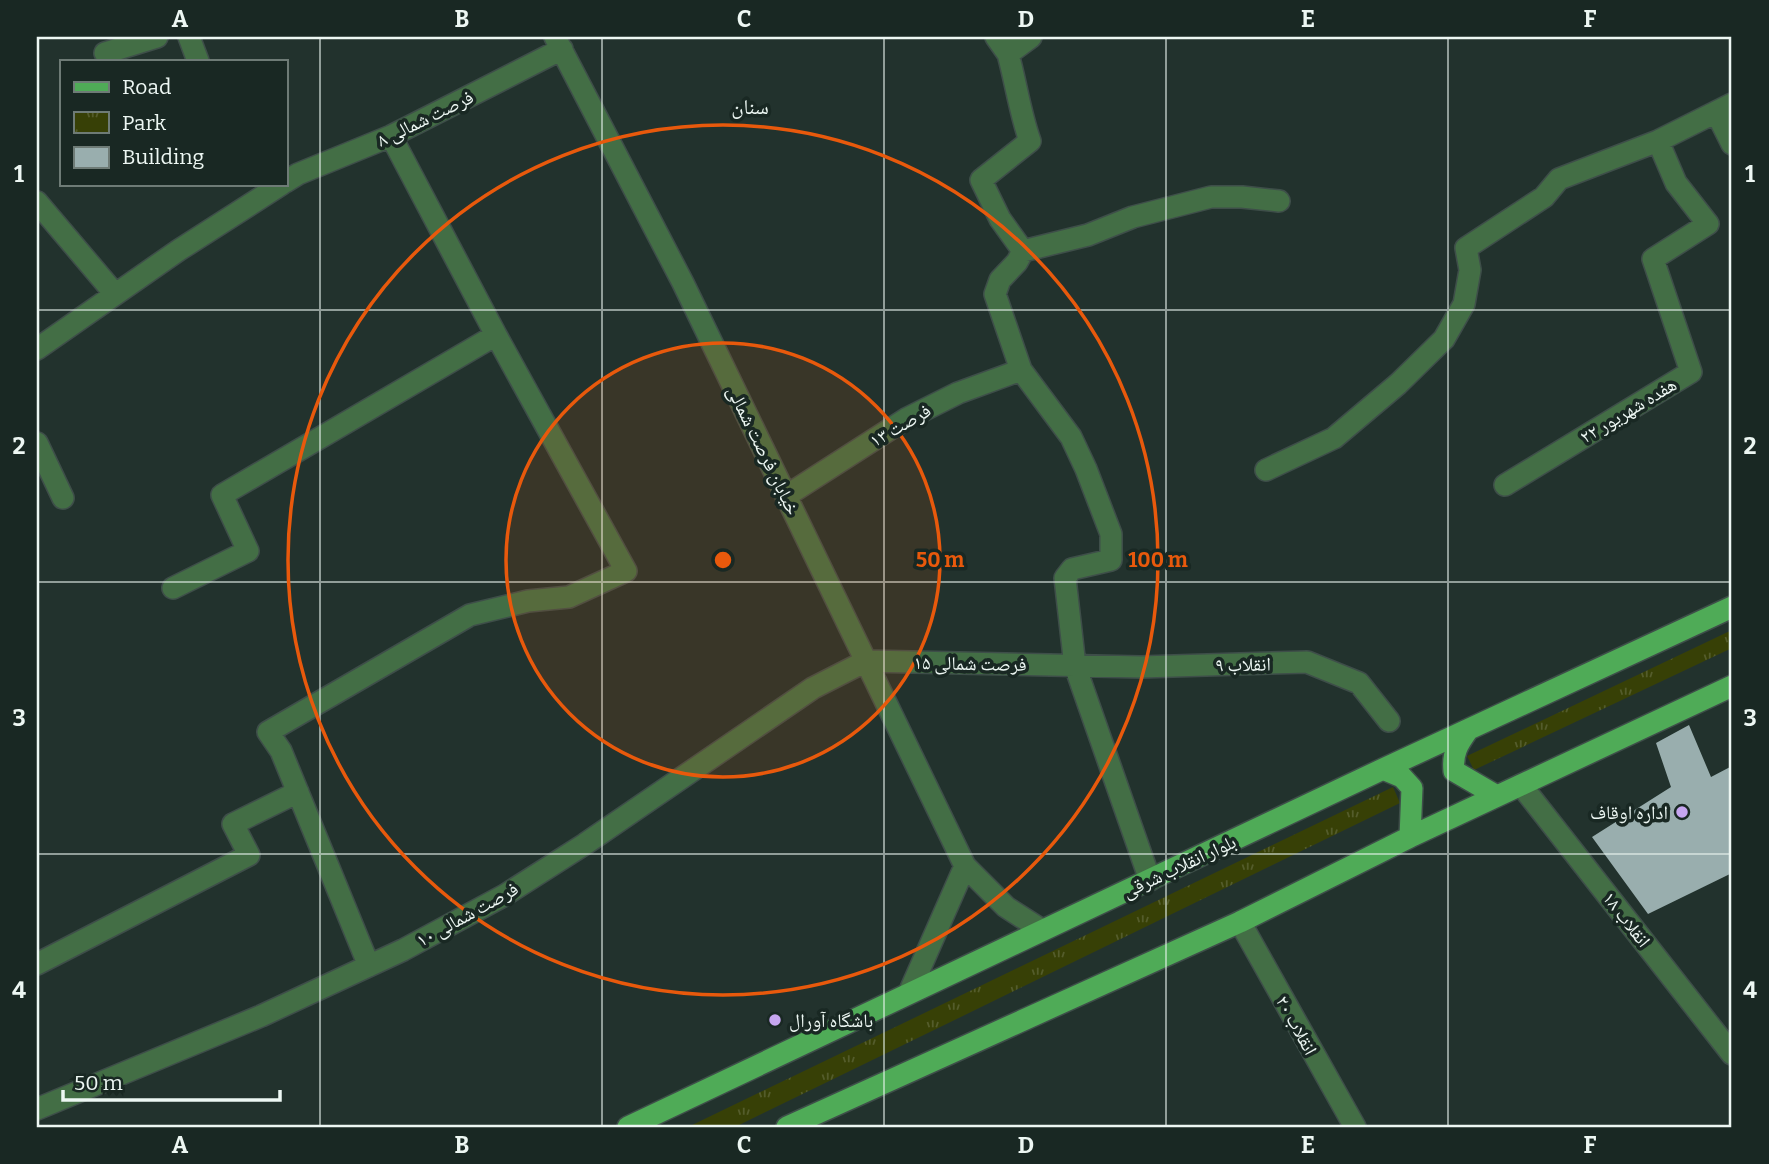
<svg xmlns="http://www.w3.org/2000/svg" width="1769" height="1164" viewBox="0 0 1769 1164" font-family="Bitter,'Noto Naskh Arabic',serif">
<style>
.park{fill:url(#park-tufts)}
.building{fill:#99aeae}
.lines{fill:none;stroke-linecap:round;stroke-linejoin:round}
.minor-casing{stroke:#3e4e49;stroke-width:24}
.major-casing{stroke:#3e4e49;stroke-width:24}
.minor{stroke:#436e45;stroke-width:21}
.major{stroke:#4fab57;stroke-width:21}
.grid{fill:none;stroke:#edf7f3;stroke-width:2;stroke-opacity:0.55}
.ring{fill:none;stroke:#e8590c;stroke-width:3.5}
.poi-dot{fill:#c6a6f0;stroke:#192823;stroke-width:2.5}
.labels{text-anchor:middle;stroke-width:7;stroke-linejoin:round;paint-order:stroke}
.street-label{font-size:19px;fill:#edf7f3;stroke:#192823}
.poi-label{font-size:19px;fill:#edf7f3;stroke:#192823;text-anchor:end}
.neighbourhood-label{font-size:21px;fill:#edf7f3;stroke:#192823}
.centre{fill:#e8590c;stroke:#192823;stroke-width:3.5}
.ring-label{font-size:21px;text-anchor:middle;font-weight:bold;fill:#e8590c;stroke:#192823;stroke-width:7;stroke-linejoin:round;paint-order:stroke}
.neatline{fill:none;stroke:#edf7f3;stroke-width:2.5}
.grid-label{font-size:23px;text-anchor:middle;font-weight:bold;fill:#edf7f3}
</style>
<defs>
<pattern id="park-tufts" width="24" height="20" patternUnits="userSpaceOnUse" patternTransform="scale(1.75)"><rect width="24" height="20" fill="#374006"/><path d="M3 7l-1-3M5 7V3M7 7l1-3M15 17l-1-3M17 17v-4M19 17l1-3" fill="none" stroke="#545c2b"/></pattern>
</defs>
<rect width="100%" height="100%" fill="#22322d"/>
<path class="park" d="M 1732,630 L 1732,648 L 1474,770 L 1467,756 Z
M 1393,787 L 1400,803 L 735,1127 L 688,1127 Z"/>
<path class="building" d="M 1689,725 L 1711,777 L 1732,766 L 1732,873 L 1648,914 L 1592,837 L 1671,787 L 1656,743 Z"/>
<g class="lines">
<defs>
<path id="minor" d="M 189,37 L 198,61
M 555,37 L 683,283 L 965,866 L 1006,907 L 1042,930
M 996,37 L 1008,54
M 1031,37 L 1008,54 C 1016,83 1020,113 1030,141 L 981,180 L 1000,219 L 1023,251 L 1017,262 L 1000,280 L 995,294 L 1021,370 L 1071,437 L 1086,469 L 1111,534 L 1111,560 L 1072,569 L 1065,578 L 1075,666 L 1150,880
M 105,53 L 157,37
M 1716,112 L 1732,144
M 285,182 L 298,174 L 391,136 L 562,49
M 37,202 L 115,294
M 1023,251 L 1088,235 L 1133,217 L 1211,197 L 1242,197 L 1279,201
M 37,349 L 179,250 L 282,184
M 37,443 L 63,498
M 1266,470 L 1334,438 L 1398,384 L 1444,339 L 1464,304 L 1470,270 L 1466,248 L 1544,197 L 1559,179 L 1658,141 L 1732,104
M 1505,485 L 1691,372 L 1653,259 L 1708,224 L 1676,183 L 1658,141
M 786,496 L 906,419 L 958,393 L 1021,370
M 173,588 L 248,551 L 222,495 L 496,335 L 391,136
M 1521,785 L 1732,1054
M 1240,922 L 1355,1127
M 37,964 L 249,855 L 233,824 L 298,792
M 369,966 L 281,751 L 268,732 L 470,615 L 528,601 L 569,597 L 626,571 L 496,335
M 909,993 L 965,866
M 37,1109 L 261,1016 L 403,950 L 505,895 L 585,844 L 813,688 L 866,661 L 1141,667 L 1307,662 L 1359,683 L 1389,721"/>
<path id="major" d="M 1468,730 C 1458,744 1452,753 1454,771 L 1497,796
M 1383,769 L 1402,777 L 1412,788 L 1410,837
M 628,1127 L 1383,769 L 1732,607
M 787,1127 L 1240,922 L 1410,837 L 1732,686"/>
</defs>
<use href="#minor" class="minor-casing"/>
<use href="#major" class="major-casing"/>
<use href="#minor" class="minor"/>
<use href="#major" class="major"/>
</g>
<path class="grid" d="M 320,37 L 320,1127M 602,37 L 602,1127M 884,37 L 884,1127M 1166,37 L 1166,1127M 1448,37 L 1448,1127M 37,310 L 1732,310M 37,582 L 1732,582M 37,854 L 1732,854"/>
<circle cx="723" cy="560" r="217" fill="#e8590c" fill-opacity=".12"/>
<g class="ring">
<circle cx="723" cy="560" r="217"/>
<circle cx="723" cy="560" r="435"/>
</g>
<g class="poi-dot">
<circle cx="1682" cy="812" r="7"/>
<circle cx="775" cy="1020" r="7"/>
</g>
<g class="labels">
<g class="street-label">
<text transform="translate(425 118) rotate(-26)" y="7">فرصت شمالی ۸</text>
<text transform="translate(1628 410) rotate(-31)" y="7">هفده شهریور ۲۲</text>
<text transform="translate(900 425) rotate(-30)" y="7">فرصت ۱۳</text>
<text transform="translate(764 450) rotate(64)" y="7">خیابان فرصت شمالی</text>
<text transform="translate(970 663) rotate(1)" y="7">فرصت شمالی ۱۵</text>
<text transform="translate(1243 664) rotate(-1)" y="7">انقلاب ۹</text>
<text transform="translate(1179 866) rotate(-25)" y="7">بلوار انقلاب شرقی</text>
<text transform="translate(467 914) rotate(-29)" y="7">فرصت شمالی ۱۰</text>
<text transform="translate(1627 919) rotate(52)" y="7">انقلاب ۱۸</text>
<text transform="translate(1297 1025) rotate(61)" y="7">انقلاب ۲۰</text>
</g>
<g class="poi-label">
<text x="1668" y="819">اداره اوقاف</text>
<text x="789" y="1027" text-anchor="start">باشگاه آورال</text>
</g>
<g class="neighbourhood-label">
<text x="750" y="114">سنان</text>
</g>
</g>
<circle cx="723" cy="560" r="10" class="centre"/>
<g class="ring-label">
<text x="940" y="567">50 m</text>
<text x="1158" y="567">100 m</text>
</g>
<rect width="1769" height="1164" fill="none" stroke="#192823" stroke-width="77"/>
<rect x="60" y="60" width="228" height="126" fill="#192823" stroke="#6e7b76" stroke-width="2"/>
<rect x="74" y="82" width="35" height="10" fill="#4fab57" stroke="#6e7b76" stroke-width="2"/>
<text x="122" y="94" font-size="21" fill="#edf7f3">Road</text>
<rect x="74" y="112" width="35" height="21" fill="url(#park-tufts)" stroke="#6e7b76" stroke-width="2"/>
<text x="122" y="130" font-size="21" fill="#edf7f3">Park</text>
<rect x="74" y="147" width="35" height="21" fill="#99aeae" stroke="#6e7b76" stroke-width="2"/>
<text x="122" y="164" font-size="21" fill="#edf7f3">Building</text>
<path d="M63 1090v10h217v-10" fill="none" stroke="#edf7f3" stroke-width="3.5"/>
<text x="74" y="1090" font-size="21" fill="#edf7f3" stroke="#192823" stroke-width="5" paint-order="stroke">50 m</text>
<rect x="38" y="38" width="1692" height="1088" class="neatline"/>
<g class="grid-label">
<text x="180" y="27">A</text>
<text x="462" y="27">B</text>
<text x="744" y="27">C</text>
<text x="1026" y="27">D</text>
<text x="1308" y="27">E</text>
<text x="1590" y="27">F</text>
<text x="19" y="182">1</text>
<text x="1750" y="182">1</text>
<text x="19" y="454">2</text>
<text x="1750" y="454">2</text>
<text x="19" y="726">3</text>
<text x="1750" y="726">3</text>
<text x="19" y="998">4</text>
<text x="1750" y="998">4</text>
<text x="180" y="1153">A</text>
<text x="462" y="1153">B</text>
<text x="744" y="1153">C</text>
<text x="1026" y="1153">D</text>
<text x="1308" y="1153">E</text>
<text x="1590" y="1153">F</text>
</g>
</svg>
